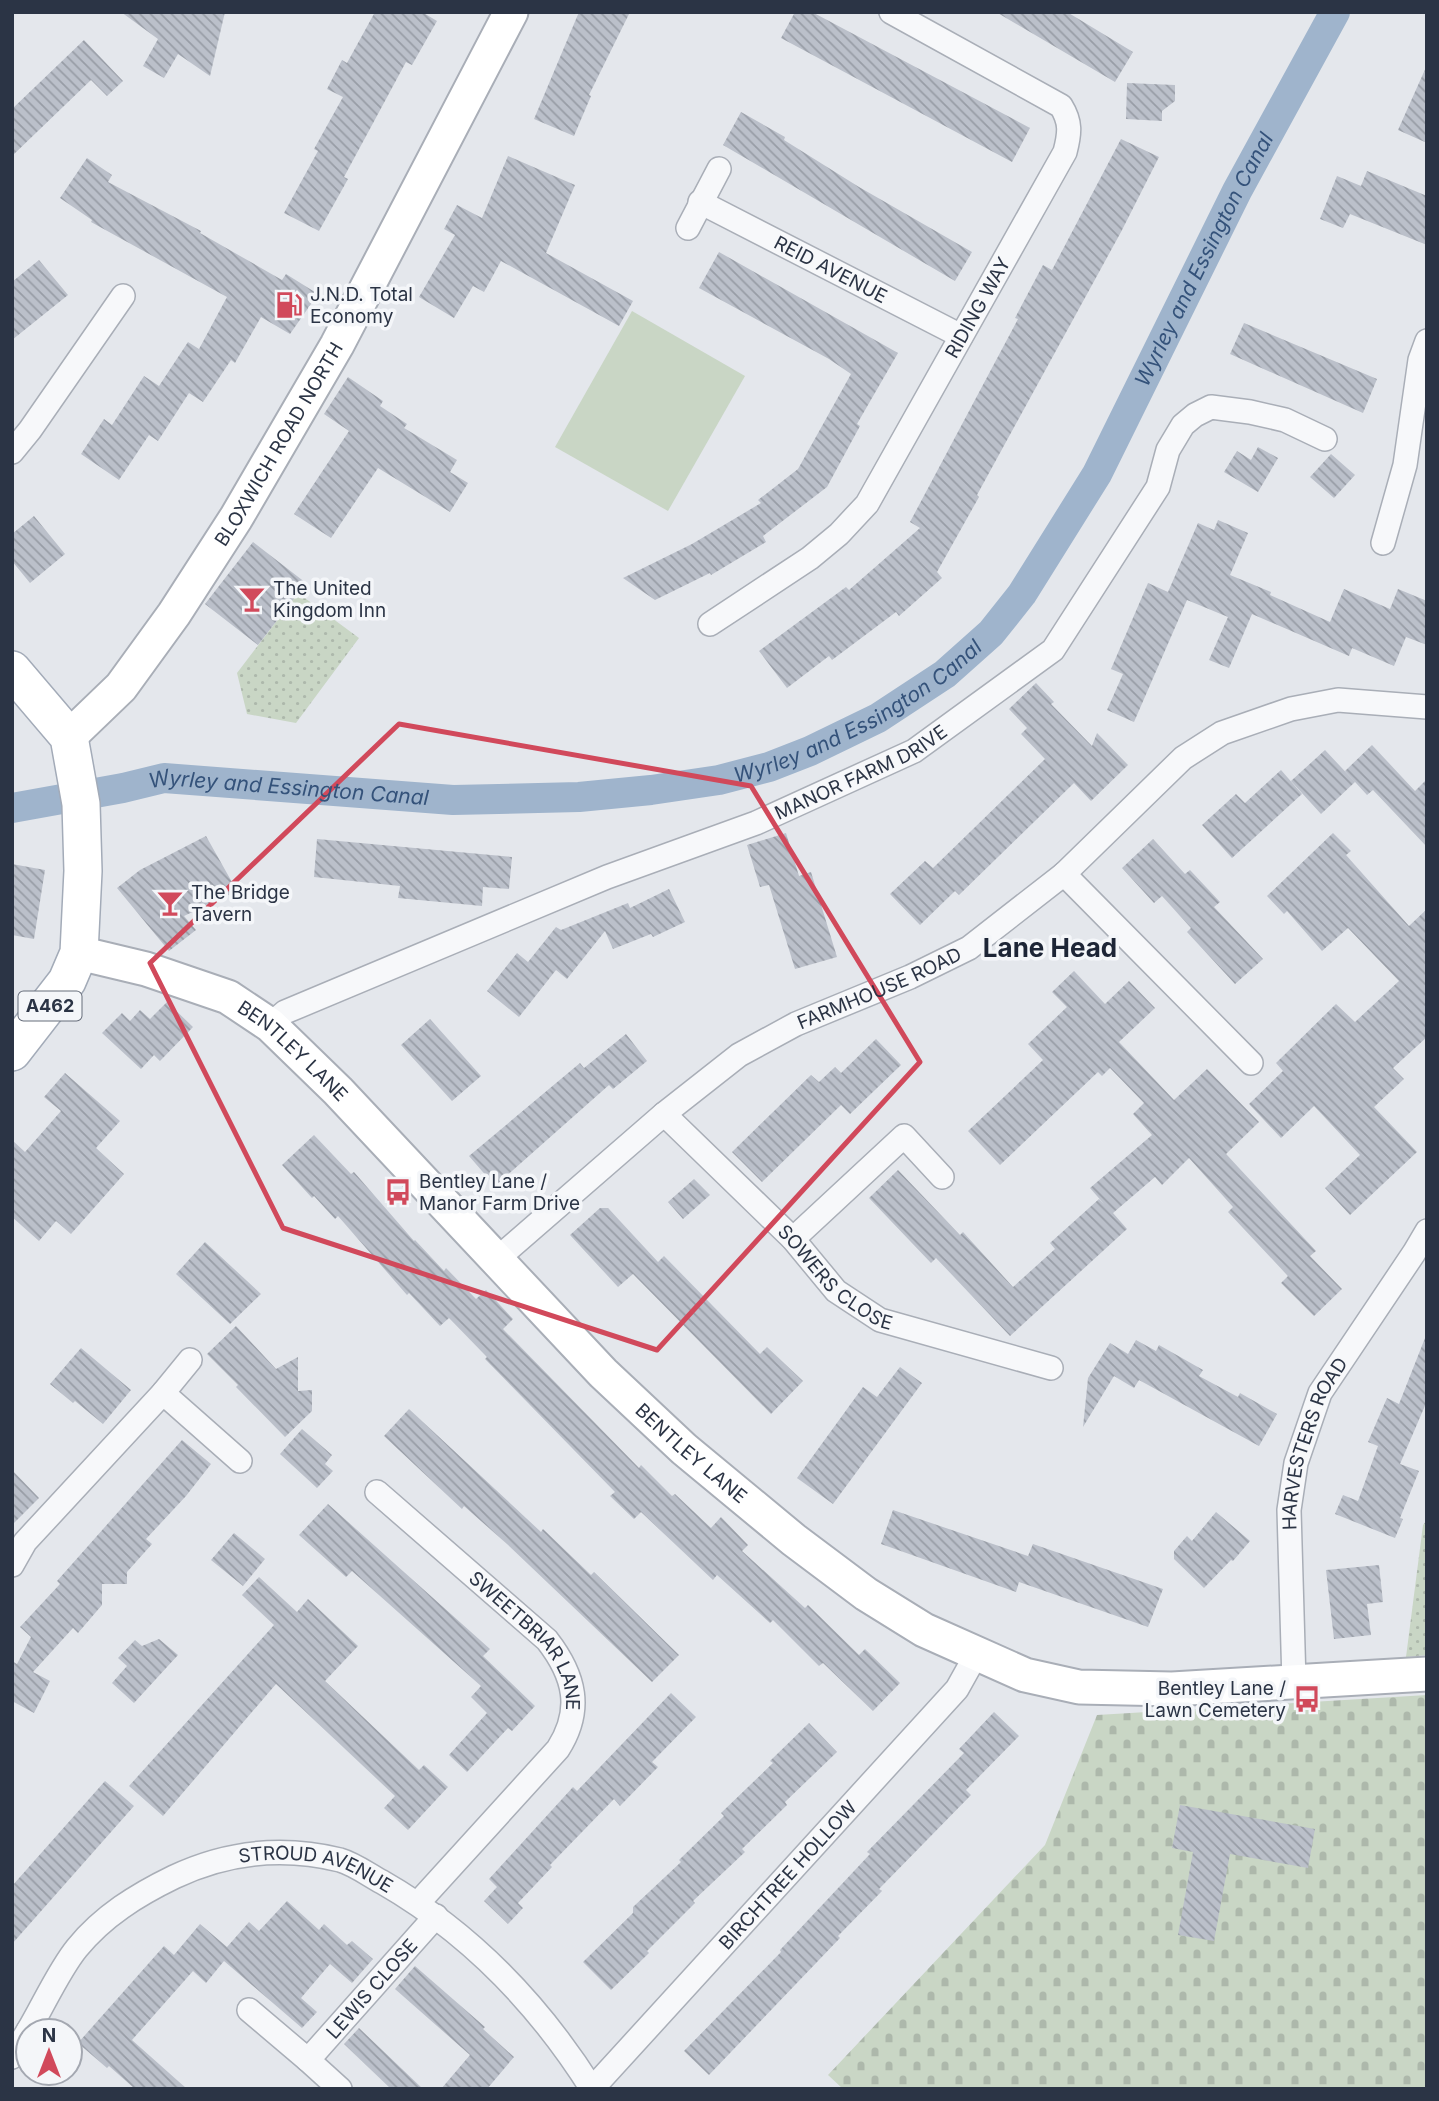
<svg xmlns="http://www.w3.org/2000/svg" width="1439" height="2101" viewBox="0 0 1439 2101" font-family="Inter,sans-serif">
<style>
.cemetery{fill:url(#cemetery-stones)}
.park{fill:url(#park-dots)}
.pitch{fill:#c9d6c5}
.lines{fill:none;stroke-linecap:round;stroke-linejoin:round}
.canal{stroke:#9fb4cc;stroke-width:30}
.building{fill:url(#building-back-hatch)}
.street-casing{stroke:#a9aeb7;stroke-width:26}
.secondary-casing{stroke:#a9aeb7;stroke-width:37}
.primary-casing{stroke:#a3abb8;stroke-width:40}
.street{stroke:#f7f8fa;stroke-width:23}
.secondary{stroke:#fff;stroke-width:33}
.primary{stroke:#fff;stroke-width:37}
.marked{fill:none;stroke:#d1495b;stroke-width:5;stroke-linejoin:round}
.labels{text-anchor:middle;stroke-width:7;stroke-linejoin:round;paint-order:stroke}
.shield{fill:#f4f6f9;stroke:#676e7b;stroke-width:2}
.shield-label{font-size:18px;font-weight:bold;fill:#2b3445}
.street-label{font-size:19px;fill:#2b3445;stroke:#f4f6f9}
.poi-label{font-size:19px;fill:#2b3445;stroke:#f4f6f9;text-anchor:start}
.water-label{font-size:21px;font-style:italic;fill:#34527a;stroke:#f4f6f9}
.district-label{font-size:26px;font-weight:bold;fill:#1d2536;stroke:#f4f6f9}
</style>
<defs>
<pattern id="cemetery-stones" width="16" height="16" patternUnits="userSpaceOnUse" patternTransform="scale(1.75)"><rect width="16" height="16" fill="#c9d6c5"/><path d="M2 7V4a2 2 0 0 1 4 0v3zM10 15v-3a2 2 0 0 1 4 0v3z" fill="#adb8ab"/></pattern>
<pattern id="park-dots" width="8" height="8" patternUnits="userSpaceOnUse" patternTransform="scale(1.75)"><rect width="8" height="8" fill="#c9d6c5"/><path d="M2 2h.1M6 6h.1" fill="none" stroke="#adb8ab" stroke-width="1.8" stroke-linecap="round"/></pattern>
<pattern id="building-back-hatch" width="6" height="6" patternUnits="userSpaceOnUse" patternTransform="scale(1.75)"><rect width="6" height="6" fill="#bbc0ca"/><path d="M-1 5l2 2M0 0l6 6M5-1l2 2" fill="none" stroke="#989da6"/></pattern>
</defs>
<rect width="100%" height="100%" fill="#e4e7ec"/>
<path class="cemetery" d="M 1427,1695 L 1427,2089 L 843,2089 L 828,2075 L 1045,1845 L 1097,1715 Z"/>
<path class="park" d="M 298,593 L 359,638 L 296,723 L 247,714 L 237,673 Z
M 1427,1520 L 1427,1655 L 1406,1657 L 1423,1525 Z"/>
<path class="pitch" d="M 632,311 L 745,376 L 668,511 L 555,447 Z"/>
<g class="lines">
<path class="canal" id="s1" d="M 12,808 L 123,788 L 164,778 L 453,800 L 579,797 L 651,790 L 719,780 L 769,767 L 810,751 L 878,718 L 945,674 L 991,633 L 1022,594 L 1097,474 L 1237,191 L 1335,12"/>
</g>
<path class="building" d="M 121,12 L 225,12 L 210,76 L 178,54 L 164,78 L 143,66 L 158,39 Z
M 375,12 L 422,12 L 437,21 L 412,65 L 406,62 L 344,177 L 348,179 L 319,231 L 284,213 L 318,151 L 314,149 L 343,97 L 327,89 L 342,60 L 347,63 Z
M 579,12 L 630,12 L 589,95 L 591,96 L 574,136 L 534,119 Z
M 795,12 L 812,12 L 1030,128 L 1012,162 L 781,38 Z
M 996,12 L 1067,12 L 1133,52 L 1115,82 Z
M 84,40 L 123,81 L 107,96 L 91,80 L 12,156 L 12,109 Z
M 1427,65 L 1427,143 L 1398,130 Z
M 1127,83 L 1175,85 L 1175,101 L 1162,111 L 1162,121 L 1126,119 Z
M 741,112 L 785,137 L 784,140 L 859,187 L 972,252 L 955,281 L 723,145 Z
M 1121,139 L 1159,157 L 1121,232 L 977,495 L 979,497 L 937,572 L 942,578 L 899,616 L 896,612 L 832,660 L 829,656 L 787,688 L 759,651 L 846,587 L 849,590 L 920,528 L 910,522 L 1018,319 L 1015,318 L 1043,265 L 1052,270 Z
M 508,156 L 575,185 L 546,253 L 633,301 L 619,326 L 501,261 L 484,292 L 473,286 L 454,318 L 419,297 L 455,235 L 444,229 L 457,205 L 482,218 Z
M 87,158 L 112,175 L 108,182 L 201,231 L 200,233 L 282,280 L 286,274 L 318,294 L 290,334 L 261,317 L 235,363 L 231,360 L 203,402 L 189,393 L 158,441 L 149,435 L 119,480 L 81,454 L 104,419 L 112,425 L 144,376 L 159,386 L 188,342 L 199,349 L 227,297 L 91,222 L 92,220 L 60,198 Z
M 1367,171 L 1427,196 L 1427,245 L 1350,214 L 1343,228 L 1320,219 L 1337,176 L 1361,186 Z
M 719,252 L 898,353 L 857,424 L 860,426 L 827,487 L 763,536 L 766,542 L 711,575 L 710,573 L 655,600 L 623,578 L 692,544 L 761,503 L 758,500 L 798,469 L 851,374 L 829,359 L 699,288 Z
M 39,260 L 68,295 L 12,340 L 12,282 Z
M 1244,323 L 1377,379 L 1363,413 L 1230,354 Z
M 348,377 L 383,401 L 380,406 L 407,424 L 404,428 L 457,460 L 450,472 L 468,483 L 450,512 L 378,468 L 331,538 L 294,514 L 349,431 L 324,414 Z
M 1258,447 L 1278,458 L 1258,492 L 1224,472 L 1237,451 L 1251,460 Z
M 1331,454 L 1355,475 L 1334,498 L 1310,477 Z
M 34,516 L 65,554 L 30,583 L 12,561 L 12,534 Z
M 1218,520 L 1248,533 L 1230,575 L 1271,592 L 1270,595 L 1330,622 L 1344,589 L 1390,609 L 1398,589 L 1427,601 L 1427,645 L 1406,637 L 1394,666 L 1352,648 L 1349,656 L 1252,614 L 1229,668 L 1209,660 L 1228,617 L 1187,600 L 1134,722 L 1107,710 L 1123,674 L 1111,669 L 1148,583 L 1168,592 L 1198,523 L 1214,530 Z
M 253,542 L 306,583 L 258,645 L 205,604 Z
M 1036,683 L 1054,702 L 1051,704 L 1092,746 L 1097,733 L 1128,765 L 1091,801 L 1074,783 L 959,895 L 955,891 L 920,925 L 890,894 L 925,861 L 933,868 L 1045,759 L 1021,734 L 1027,728 L 1009,709 Z
M 1372,745 L 1415,791 L 1427,779 L 1427,847 L 1373,790 L 1367,795 L 1345,771 Z
M 1325,750 L 1355,782 L 1321,814 L 1291,781 Z
M 1281,770 L 1302,794 L 1232,858 L 1202,825 L 1236,794 L 1245,803 Z
M 786,833 L 799,876 L 811,872 L 837,957 L 795,969 L 769,885 L 760,887 L 747,845 Z
M 1333,833 L 1351,851 L 1346,855 L 1409,926 L 1427,909 L 1427,1037 L 1393,1068 L 1404,1079 L 1374,1107 L 1417,1152 L 1350,1215 L 1325,1188 L 1360,1155 L 1314,1106 L 1281,1138 L 1249,1104 L 1283,1071 L 1276,1063 L 1336,1004 L 1355,1022 L 1399,981 L 1348,928 L 1322,951 L 1287,911 L 1284,914 L 1267,896 Z
M 206,836 L 237,891 L 184,916 L 196,930 L 169,951 L 117,888 L 140,870 Z
M 317,839 L 512,857 L 509,889 L 483,887 L 482,906 L 398,898 L 400,886 L 314,877 Z
M 1153,839 L 1185,874 L 1190,870 L 1220,902 L 1214,907 L 1263,959 L 1235,984 L 1187,932 L 1191,928 L 1162,896 L 1154,903 L 1122,868 Z
M 12,864 L 45,870 L 34,939 L 12,935 Z
M 669,889 L 685,922 L 653,937 L 651,934 L 613,949 L 605,931 L 567,979 L 556,970 L 519,1017 L 487,991 L 517,953 L 528,962 L 556,927 L 561,930 L 628,903 L 630,908 Z
M 1074,971 L 1105,1004 L 1129,981 L 1155,1008 L 1119,1042 L 1174,1100 L 1207,1069 L 1259,1122 L 1226,1154 L 1316,1251 L 1310,1256 L 1342,1289 L 1314,1316 L 1281,1283 L 1288,1276 L 1228,1212 L 1233,1207 L 1189,1158 L 1162,1185 L 1155,1177 L 1113,1213 L 1127,1229 L 1010,1336 L 936,1258 L 931,1263 L 869,1198 L 898,1170 L 960,1235 L 963,1232 L 1013,1287 L 1055,1249 L 1050,1243 L 1099,1199 L 1104,1204 L 1090,1188 L 1152,1135 L 1133,1114 L 1144,1103 L 1110,1068 L 1102,1076 L 1098,1072 L 1000,1165 L 968,1131 L 1043,1060 L 1028,1044 L 1067,1007 L 1052,992 Z
M 167,1002 L 193,1027 L 160,1061 L 154,1055 L 141,1069 L 102,1033 L 122,1013 L 130,1021 L 140,1010 L 150,1019 Z
M 430,1019 L 481,1076 L 452,1101 L 401,1045 Z
M 626,1034 L 647,1061 L 613,1089 L 609,1085 L 495,1186 L 469,1156 L 580,1063 L 584,1068 Z
M 876,1039 L 901,1065 L 850,1114 L 841,1105 L 762,1182 L 732,1152 L 811,1075 L 819,1082 L 835,1067 L 841,1073 Z
M 65,1073 L 120,1121 L 96,1148 L 124,1174 L 71,1234 L 56,1221 L 39,1241 L 12,1217 L 12,1140 L 25,1152 L 61,1111 L 44,1097 Z
M 314,1135 L 351,1174 L 354,1172 L 414,1241 L 415,1240 L 444,1271 L 446,1268 L 476,1299 L 486,1290 L 513,1319 L 503,1329 L 639,1468 L 641,1465 L 672,1496 L 675,1494 L 711,1528 L 721,1517 L 748,1545 L 742,1551 L 805,1608 L 808,1605 L 859,1655 L 865,1649 L 900,1683 L 873,1711 L 823,1663 L 819,1666 L 773,1620 L 770,1623 L 717,1575 L 713,1580 L 641,1512 L 634,1519 L 610,1496 L 615,1492 L 485,1359 L 487,1357 L 449,1318 L 440,1326 L 409,1293 L 407,1295 L 338,1216 L 335,1219 L 314,1196 L 312,1198 L 282,1165 Z
M 694,1179 L 710,1195 L 683,1219 L 668,1202 Z
M 600,1208 L 608,1208 L 658,1262 L 664,1256 L 760,1354 L 767,1347 L 803,1381 L 771,1414 L 633,1274 L 618,1287 L 570,1235 Z
M 205,1242 L 261,1294 L 230,1324 L 176,1274 Z
M 236,1326 L 276,1369 L 298,1357 L 298,1391 L 312,1390 L 312,1411 L 285,1437 L 236,1387 L 238,1385 L 207,1354 Z
M 1425,1338 L 1427,1401 L 1400,1464 L 1419,1471 L 1400,1518 L 1403,1519 L 1395,1538 L 1335,1514 L 1343,1495 L 1358,1501 L 1378,1446 L 1368,1442 L 1387,1398 L 1399,1404 Z
M 1136,1340 L 1156,1351 L 1159,1345 L 1203,1370 L 1199,1376 L 1238,1397 L 1240,1393 L 1277,1414 L 1259,1446 L 1139,1380 L 1134,1388 L 1114,1376 L 1083,1427 L 1088,1378 L 1110,1343 L 1128,1354 Z
M 81,1348 L 131,1390 L 103,1424 L 75,1401 L 73,1403 L 50,1384 Z
M 900,1367 L 922,1383 L 833,1504 L 797,1478 L 863,1387 L 877,1397 Z
M 409,1409 L 541,1532 L 543,1529 L 591,1575 L 594,1572 L 679,1655 L 652,1682 L 507,1544 L 464,1506 L 462,1509 L 384,1436 Z
M 302,1429 L 332,1455 L 325,1464 L 333,1471 L 317,1488 L 280,1454 Z
M 182,1440 L 211,1464 L 186,1496 L 146,1539 L 152,1544 L 127,1572 L 127,1584 L 102,1584 L 102,1605 L 78,1633 L 73,1628 L 33,1672 L 50,1681 L 34,1713 L 12,1701 L 12,1661 L 17,1664 L 31,1637 L 20,1627 L 60,1584 L 57,1581 Z
M 12,1470 L 39,1498 L 12,1525 Z
M 328,1504 L 490,1649 L 483,1656 L 535,1706 L 512,1731 L 508,1728 L 467,1772 L 449,1755 L 487,1713 L 471,1697 L 481,1686 L 352,1571 L 346,1577 L 299,1535 Z
M 893,1510 L 1028,1556 L 1033,1544 L 1163,1589 L 1148,1627 L 1019,1582 L 1016,1592 L 881,1544 Z
M 1216,1512 L 1250,1541 L 1233,1561 L 1231,1560 L 1204,1588 L 1174,1559 L 1174,1551 L 1187,1536 L 1192,1541 Z
M 234,1533 L 265,1559 L 243,1586 L 211,1560 Z
M 1379,1565 L 1383,1602 L 1367,1604 L 1371,1635 L 1334,1639 L 1326,1570 Z
M 259,1577 L 297,1612 L 308,1599 L 358,1646 L 325,1681 L 419,1770 L 424,1765 L 448,1787 L 408,1830 L 384,1808 L 395,1796 L 276,1684 L 163,1816 L 129,1786 L 274,1625 L 242,1595 Z
M 159,1639 L 178,1655 L 134,1703 L 112,1683 L 127,1666 L 118,1658 L 135,1640 L 142,1646 Z
M 671,1693 L 696,1717 L 652,1762 L 658,1767 L 620,1806 L 614,1799 L 550,1865 L 552,1867 L 518,1903 L 523,1908 L 508,1924 L 484,1901 L 497,1887 L 489,1879 L 573,1787 L 577,1791 Z
M 994,1712 L 1019,1736 L 966,1790 L 971,1795 L 879,1889 L 882,1891 L 838,1936 L 840,1938 L 709,2075 L 684,2051 L 781,1952 L 780,1950 L 870,1854 L 867,1852 L 964,1753 L 959,1749 Z
M 809,1723 L 837,1752 L 785,1802 L 787,1805 L 742,1849 L 745,1852 L 693,1901 L 695,1903 L 647,1951 L 649,1953 L 611,1990 L 583,1962 L 633,1913 L 633,1907 L 681,1862 L 679,1860 L 724,1816 L 721,1813 L 773,1763 L 770,1761 Z
M 105,1781 L 134,1806 L 12,1944 L 12,1886 Z
M 1180,1805 L 1315,1829 L 1308,1868 L 1230,1854 L 1214,1941 L 1178,1935 L 1193,1852 L 1172,1848 Z
M 287,1901 L 319,1930 L 324,1924 L 347,1945 L 352,1941 L 373,1959 L 352,1983 L 330,1964 L 301,1998 L 317,2012 L 302,2028 L 224,1961 L 206,1983 L 193,1971 L 132,2040 L 187,2089 L 135,2089 L 109,2066 L 107,2068 L 78,2043 L 164,1946 L 174,1955 L 200,1924 L 227,1947 L 249,1922 L 259,1931 Z
M 415,1966 L 485,2027 L 483,2029 L 514,2057 L 487,2089 L 441,2089 L 470,2055 L 395,1989 Z
M 359,2028 L 423,2089 L 391,2089 L 344,2044 Z"/>
<g class="lines">
<defs>
<g id="street">
<path id="s2" d="M 700,202 L 961,336"/>
<path d="M 688,228 L 719,169"/>
<path d="M 12,452 L 30,430 L 123,296"/>
<path d="M 1383,543 L 1405,465 L 1420,360 L 1427,341"/>
<path id="s3" d="M 710,624 L 810,558 L 839,534 L 867,504 L 1065,152 C 1070,133 1071,122 1061,106 L 891,12"/>
<path d="M 1064,874 L 1251,1063"/>
<path id="s4" d="M 270,1025 L 285,1012 L 607,877 L 756,823 L 914,751 L 1053,650 L 1158,487 L 1168,450 L 1183,425 L 1195,415 L 1211,407 L 1250,412 L 1285,420 L 1325,439"/>
<path id="s5" d="M 664,1114 L 793,1239 L 836,1291 L 880,1320 L 1051,1368"/>
<path d="M 793,1239 L 904,1136 L 942,1177"/>
<path id="s6" d="M 497,1259 L 664,1114 L 739,1055 L 796,1024 L 910,977 L 969,948 L 1064,874 L 1183,758 L 1222,733 L 1291,709 L 1338,700 L 1427,707"/>
<path d="M 163,1393 L 240,1461"/>
<path id="s7" d="M 377,1492 L 547,1640 C 575,1676 583,1710 558,1749 L 418,1903"/>
<path d="M 12,1565 L 25,1542 L 163,1393 L 190,1360"/>
<path id="s8" d="M 1294,1682 L 1289,1510 L 1296,1463 L 1320,1393 L 1414,1253 L 1427,1231"/>
<path id="s9" d="M 249,2010 L 308,2060 L 436,1916"/>
<path id="s10" d="M 28,2031 C 43,2006 59,1970 77,1948 C 103,1916 137,1895 174,1877 C 227,1852 283,1846 340,1860 C 354,1864 369,1875 382,1882 C 469,1932 539,2005 592,2089"/>
<path d="M 12,2057 L 28,2031"/>
<path d="M 308,2060 L 340,2089"/>
<path id="s11" d="M 592,2089 L 957,1689 L 976,1655"/>
</g>
<g id="secondary">
<path id="s12" d="M 69,737 L 121,687 L 174,614 L 236,518 L 337,345 L 511,12"/>
<path id="s13" d="M 79,953 L 146,969 L 228,997 L 270,1025 L 338,1091 L 603,1373 L 684,1449 L 794,1540 L 866,1594 L 924,1630 L 1025,1675 L 1079,1687 L 1172,1689 L 1427,1674"/>
</g>
<path id="primary" d="M 12,670 L 69,737 L 81,804 L 83,871 L 79,953 L 67,981 L 12,1052"/>
</defs>
<use href="#street" class="street-casing"/>
<use href="#secondary" class="secondary-casing"/>
<use href="#primary" class="primary-casing"/>
<use href="#street" class="street"/>
<use href="#secondary" class="secondary"/>
<use href="#primary" class="primary"/>
</g>
<path class="marked" d="M 399,724 L 751,786 L 920,1062 L 657,1350 L 283,1228 L 150,963 Z"/>
<defs>
<symbol id="fuel-bare" viewBox="-9 -9 18 18"><path d="M-5.5-6h7V0h2V4h1.3V-2.5L3-4.5l.8-.8L6-3V5H2.5V1h-1V6h-7ZM-4.2-4.7v3.2H.2V-4.7Z" fill="#d1495b" stroke="#f4f6f9" stroke-width="2.5" paint-order="stroke"/></symbol>
<symbol id="bar-bare" viewBox="-9 -9 18 18"><path d="M-6-5H6L.8 .8V4.5H3.5V6h-7V4.5H-.8V.8Z" fill="#d1495b" stroke="#f4f6f9" stroke-width="2.5" paint-order="stroke"/></symbol>
<symbol id="bus-bare" viewBox="-9 -9 18 18"><path d="M-5-6H5V4H4V6H2V4H-2V6H-4V4H-5ZM-3.5-4V0h7V-4ZM-3.5 1.2v1.5H-2V1.2ZM2 1.2v1.5H3.5V1.2Z" fill="#d1495b" stroke="#f4f6f9" stroke-width="2.5" paint-order="stroke"/></symbol>
</defs>
<g fill-rule="evenodd">
<use href="#fuel-bare" x="270" y="286" width="38" height="38"/>
<use href="#bar-bare" x="233" y="580" width="38" height="38"/>
<use href="#bar-bare" x="151" y="884" width="38" height="38"/>
<use href="#bus-bare" x="379" y="1173" width="38" height="38"/>
<use href="#bus-bare" x="1288" y="1680" width="38" height="38"/>
</g>
<g class="labels">
<rect class="shield" x="18.5" y="991.5" width="63" height="29" rx="5"/>
<g class="shield-label">
<text x="50" y="1012">A462</text>
</g>
<g class="street-label">
<text dy="7" stroke="none"><textPath href="#s2" startOffset="147">REID AVENUE</textPath></text>
<text dy="7" stroke="none"><textPath href="#s3" startOffset="424">RIDING WAY</textPath></text>
<text dy="7" stroke="none"><textPath href="#s12" startOffset="362">BLOXWICH ROAD NORTH</textPath></text>
<text dy="7" stroke="none"><textPath href="#s4" startOffset="644">MANOR FARM DRIVE</textPath></text>
<text dy="7" stroke="none"><textPath href="#s6" startOffset="472">FARMHOUSE ROAD</textPath></text>
<text dy="7" stroke="none"><textPath href="#s13" startOffset="240">BENTLEY LANE</textPath></text>
<text dy="7" stroke="none"><textPath href="#s5" startOffset="238">SOWERS CLOSE</textPath></text>
<text dy="7" stroke="none"><textPath href="#s8" startOffset="243">HARVESTERS ROAD</textPath></text>
<text dy="7" stroke="none"><textPath href="#s13" startOffset="807">BENTLEY LANE</textPath></text>
<text dy="7" stroke="none"><textPath href="#s7" startOffset="214">SWEETBRIAR LANE</textPath></text>
<text dy="7" stroke="none"><textPath href="#s11" startOffset="290">BIRCHTREE HOLLOW</textPath></text>
<text dy="7" stroke="none"><textPath href="#s10" startOffset="366">STROUD AVENUE</textPath></text>
<text dy="7" stroke="none"><textPath href="#s9" startOffset="173">LEWIS CLOSE</textPath></text>
</g>
<g class="poi-label">
<text x="310" y="301">J.N.D. Total<tspan x="310" dy="22">Economy</tspan></text>
<text x="273" y="595">The United<tspan x="273" dy="22">Kingdom Inn</tspan></text>
<text x="191" y="899">The Bridge<tspan x="191" dy="22">Tavern</tspan></text>
<text x="419" y="1188">Bentley Lane /<tspan x="419" dy="22">Manor Farm Drive</tspan></text>
<text x="1286" y="1695" text-anchor="end">Bentley Lane /<tspan x="1286" dy="22">Lawn Cemetery</tspan></text>
</g>
<g class="water-label">
<text dy="7" stroke="none"><textPath href="#s1" startOffset="1456">Wyrley and Essington Canal</textPath></text>
<text dy="7" stroke="none"><textPath href="#s1" startOffset="868">Wyrley and Essington Canal</textPath></text>
<text dy="7" stroke="none"><textPath href="#s1" startOffset="280">Wyrley and Essington Canal</textPath></text>
</g>
<g class="district-label">
<text x="1050" y="957">Lane Head</text>
</g>
</g>
<rect width="1439" height="2101" fill="none" stroke="#2b3445" stroke-width="28"/>
<g transform="translate(49 2052)"><circle r="33" fill="#f4f6f9" stroke="#a4a8b1" stroke-width="2"/>
<path d="M0-5L12 26L0 18L-12 26Z" fill="#d1495b"/>
<text y="-10" font-size="19" font-weight="bold" text-anchor="middle" fill="#2b3445">N</text>
</g>
</svg>
